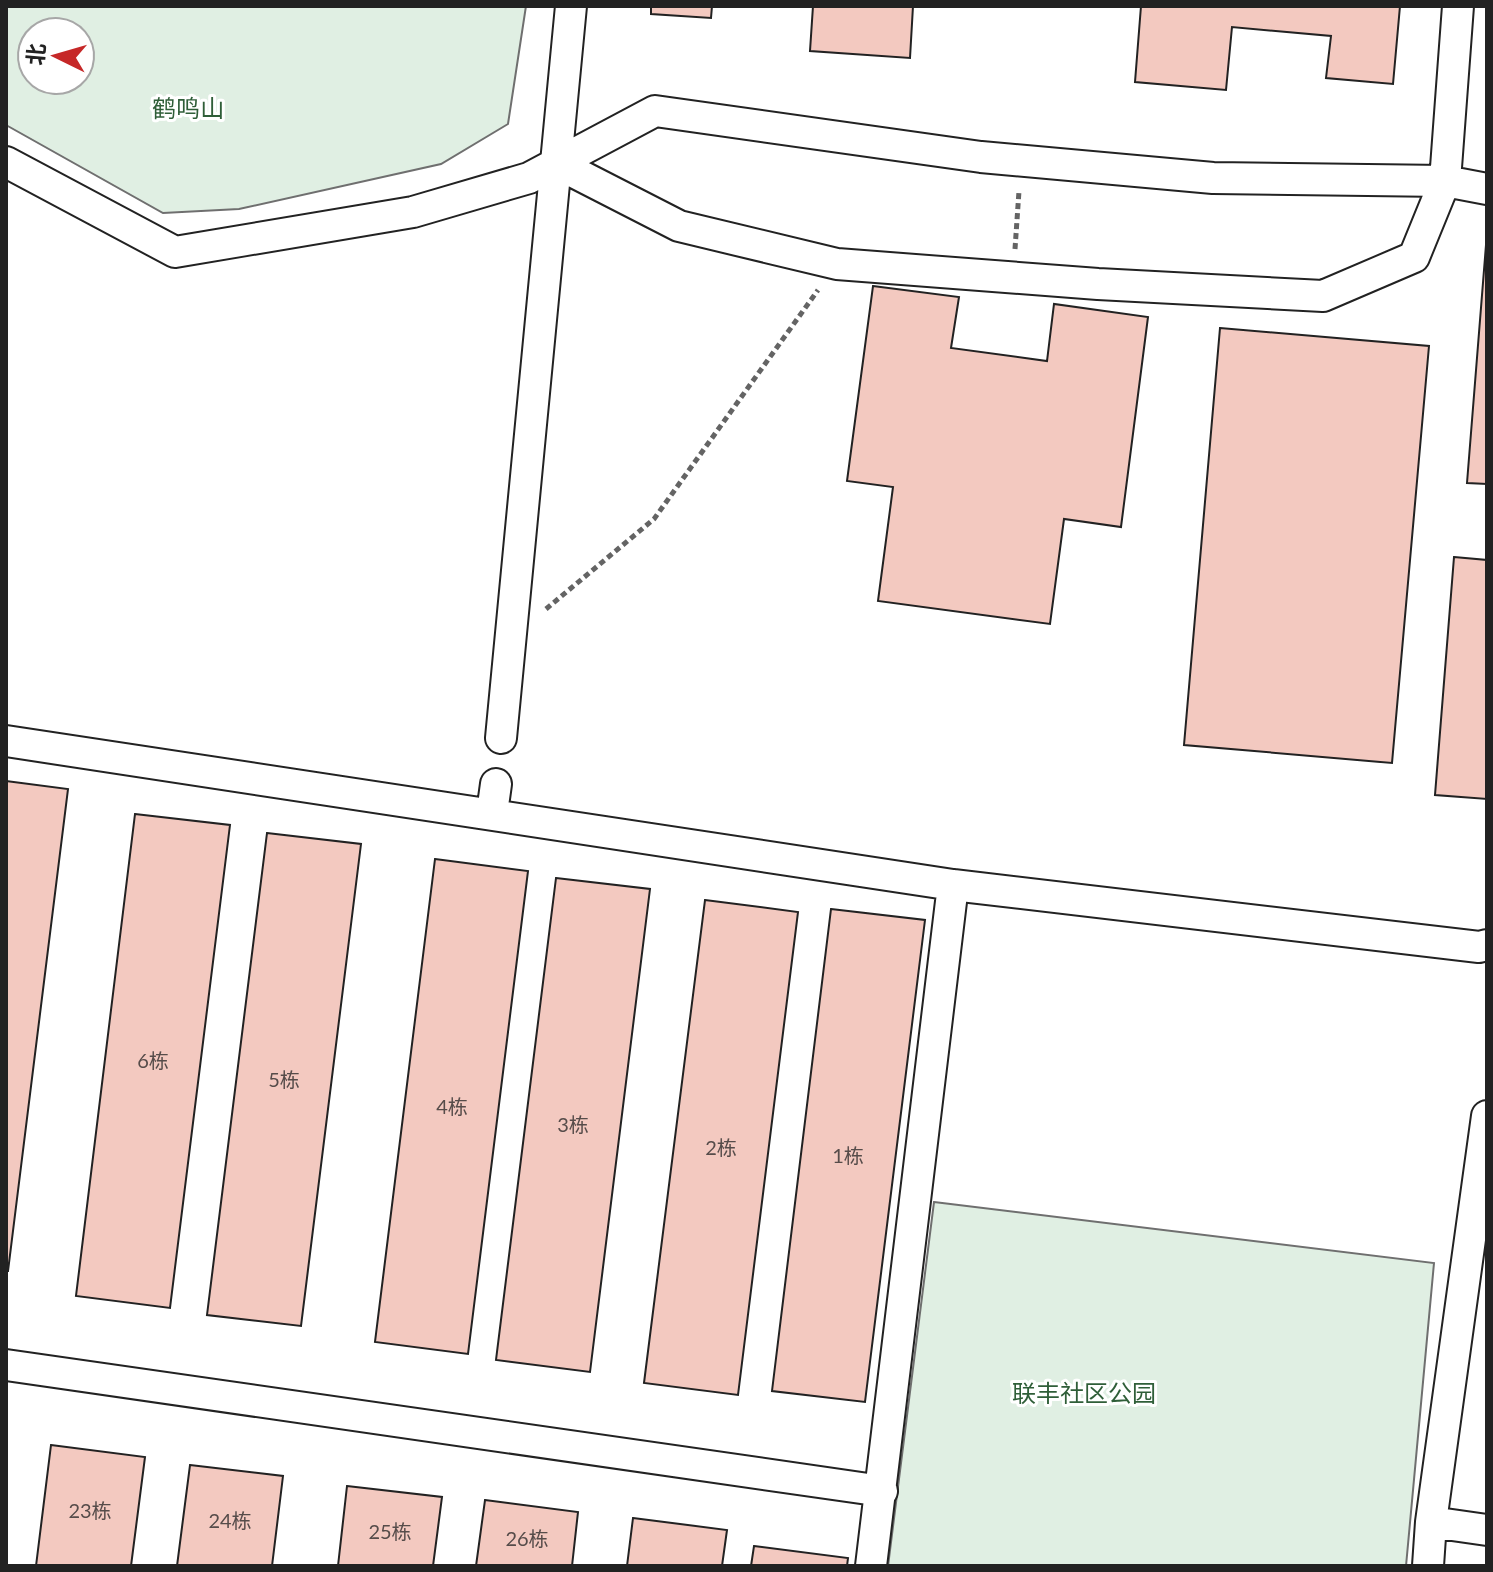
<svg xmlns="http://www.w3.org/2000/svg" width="1493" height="1572" viewBox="0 0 1493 1572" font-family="Lato,'Noto Sans SC',sans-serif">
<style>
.green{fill:#e0efe3;stroke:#6f6f6f;stroke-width:2;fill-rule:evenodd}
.building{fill:#f3c9c0;stroke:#222;stroke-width:2}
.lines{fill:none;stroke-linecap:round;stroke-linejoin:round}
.minor-casing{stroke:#222;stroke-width:34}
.path{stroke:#646464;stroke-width:5;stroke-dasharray:6 4;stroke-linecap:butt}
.minor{stroke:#fff;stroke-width:30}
.labels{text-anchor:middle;stroke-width:6;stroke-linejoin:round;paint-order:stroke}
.number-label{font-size:20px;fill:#564c4a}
.park-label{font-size:24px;fill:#2f5e38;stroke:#fff}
</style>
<rect width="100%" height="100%" fill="#fff"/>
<path class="green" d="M 6,6 L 526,6 L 508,124 L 441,164 L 239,209 L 163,213 L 6,125 ZM 32,32 L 80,32 L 80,80 L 32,80 Z
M 934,1202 L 1434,1263 L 1406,1566 L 888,1566 Z"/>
<path class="building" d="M 651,6 L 712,6 L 711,18 L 651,14 Z
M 813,6 L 913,6 L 910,58 L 810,51 Z
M 1141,6 L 1400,6 L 1393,84 L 1326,78 L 1331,36 L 1232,27 L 1226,90 L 1135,82 Z
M 1486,245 L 1487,245 L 1487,484 L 1467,483 Z
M 873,286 L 959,297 L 951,348 L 1047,361 L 1054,304 L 1148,317 L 1121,527 L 1064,519 L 1050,624 L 878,601 L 893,487 L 847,481 Z
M 1220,328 L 1429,346 L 1392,763 L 1184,745 Z
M 1454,557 L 1487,560 L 1487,799 L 1435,795 Z
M 6,781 L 68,789 L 8,1271 L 6,1271 Z
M 135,814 L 230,825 L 170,1308 L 76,1296 Z
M 267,833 L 361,844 L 301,1326 L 207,1315 Z
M 435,859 L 528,871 L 468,1354 L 375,1342 Z
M 556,878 L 650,889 L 590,1372 L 496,1360 Z
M 705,900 L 798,912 L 738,1395 L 644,1383 Z
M 831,909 L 925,920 L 865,1402 L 772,1391 Z
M 51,1445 L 145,1457 L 131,1566 L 36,1566 Z
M 190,1465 L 283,1476 L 272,1566 L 177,1566 Z
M 347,1486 L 442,1497 L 433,1566 L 338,1566 Z
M 485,1500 L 578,1512 L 572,1566 L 476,1566 Z
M 633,1518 L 727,1530 L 722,1566 L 627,1566 Z
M 754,1546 L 848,1558 L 847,1566 L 751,1566 Z"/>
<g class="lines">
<defs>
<path id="minor" d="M 6,162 L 175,252 L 413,212 L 529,178 L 655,111 L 981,157 L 1213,178 L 1445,181 L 1487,189
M 556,163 L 679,226 L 837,264 L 1098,284 L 1323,296 L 1414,257 L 1445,181 L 1458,6
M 501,738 L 571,6
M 6,741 L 953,885 L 1479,947 L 1487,945
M 492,813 L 496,784
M 6,1365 L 882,1491
M 1431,1522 L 1487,1530
M 871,1566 L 953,885
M 1428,1566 L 1431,1522 L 1487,1116"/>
</defs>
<use href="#minor" class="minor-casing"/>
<path class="path" d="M 1015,249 L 1019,191
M 546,609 L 654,519 L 818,290"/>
<use href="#minor" class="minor"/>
</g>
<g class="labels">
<g class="number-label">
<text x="153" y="1068">6栋</text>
<text x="284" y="1087">5栋</text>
<text x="452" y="1114">4栋</text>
<text x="573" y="1132">3栋</text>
<text x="721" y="1155">2栋</text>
<text x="848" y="1163">1栋</text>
<text x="90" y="1518">23栋</text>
<text x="230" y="1528">24栋</text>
<text x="390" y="1539">25栋</text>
<text x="527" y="1546">26栋</text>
</g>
<g class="park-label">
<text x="188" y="117">鹤鸣山</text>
<text x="1084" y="1402">联丰社区公园</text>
</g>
</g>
<rect width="1493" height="1572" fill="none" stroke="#222222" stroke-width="16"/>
<g transform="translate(56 56) rotate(275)"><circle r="38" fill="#ffffff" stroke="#a7a7a7" stroke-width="2"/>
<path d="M0-6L14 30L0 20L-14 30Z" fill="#c62828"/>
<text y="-12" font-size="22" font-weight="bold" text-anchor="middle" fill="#222222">北</text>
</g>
</svg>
